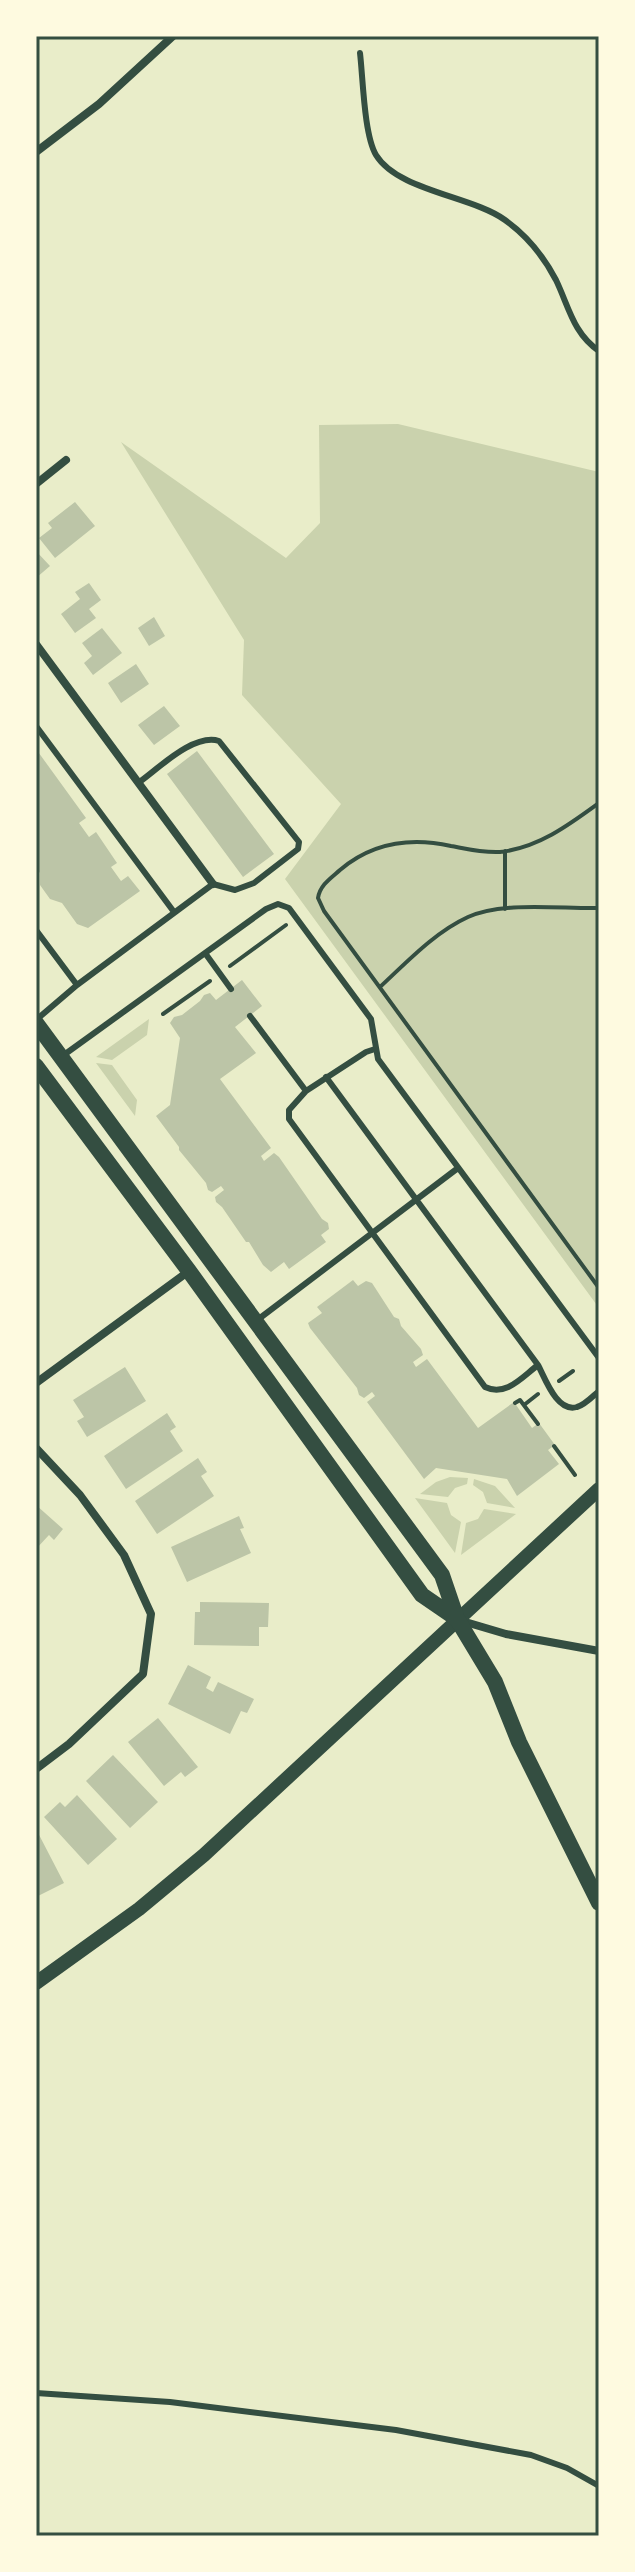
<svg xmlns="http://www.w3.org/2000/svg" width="635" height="2572" viewBox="0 0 635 2572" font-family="'Alegreya Sans',sans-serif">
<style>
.green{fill:#cad2ad}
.building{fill:#bcc5a7}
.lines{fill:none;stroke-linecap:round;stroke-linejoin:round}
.path{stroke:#344e41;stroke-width:4}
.service{stroke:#344e41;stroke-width:6}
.minor{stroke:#344e41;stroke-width:8}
.tertiary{stroke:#344e41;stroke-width:14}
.secondary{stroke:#344e41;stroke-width:16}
.neatline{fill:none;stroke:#344e41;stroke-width:3}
</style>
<rect width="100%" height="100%" fill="#e9edc9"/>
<path class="green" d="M 398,424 L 599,472 L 599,1308 L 285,879 L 341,804 L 242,695 L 244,640 L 121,442 L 286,558 L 320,523 L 319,425 Z
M 149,1019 L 147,1035 L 112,1060 L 96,1057 Z
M 96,1063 L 112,1065 L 137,1100 L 135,1116 Z
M 450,1477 L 468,1478 L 467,1484 L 455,1488 L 448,1497 L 420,1494 L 436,1482 Z
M 474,1479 L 495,1486 L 515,1508 L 487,1503 L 483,1492 L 473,1485 Z
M 415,1498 L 447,1503 L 451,1515 L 461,1522 L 455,1553 Z
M 484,1509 L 516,1514 L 461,1555 L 466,1523 L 478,1519 Z"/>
<path class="building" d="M 75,502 L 95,526 L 55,558 L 39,538 L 52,528 L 48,523 Z
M 36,551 L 50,566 L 36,578 Z
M 89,583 L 101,600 L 89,609 L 96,618 L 75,633 L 61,614 L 80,599 L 75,592 Z
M 154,617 L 165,636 L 149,646 L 138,628 Z
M 102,628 L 122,653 L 93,675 L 84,663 L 92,656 L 82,643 Z
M 136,664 L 149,684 L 121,703 L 108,683 Z
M 164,706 L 180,726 L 154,745 L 138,725 Z
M 36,749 L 86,818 L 79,823 L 89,837 L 96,832 L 117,863 L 111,867 L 121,881 L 128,876 L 140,891 L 88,928 L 77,924 L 62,903 L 50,899 L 40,885 L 40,873 L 36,868 Z
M 197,751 L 274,854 L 243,877 L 167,774 Z
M 242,980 L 262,1006 L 235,1027 L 256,1053 L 220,1079 L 271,1148 L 261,1156 L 264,1161 L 274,1153 L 279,1157 L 322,1219 L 328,1223 L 329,1229 L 321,1235 L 326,1242 L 289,1269 L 284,1262 L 271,1272 L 263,1265 L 249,1242 L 246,1242 L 222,1207 L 216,1202 L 215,1197 L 224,1190 L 221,1186 L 212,1192 L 208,1190 L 206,1183 L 179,1150 L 179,1147 L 156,1116 L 170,1105 L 180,1038 L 170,1023 L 174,1017 L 182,1015 L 200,1001 L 204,995 L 210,993 L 216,1000 Z
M 353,1280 L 358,1286 L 366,1281 L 372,1283 L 394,1317 L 399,1319 L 401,1326 L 421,1349 L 423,1355 L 413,1362 L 416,1367 L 427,1359 L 478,1428 L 514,1402 L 532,1428 L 539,1423 L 555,1445 L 548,1450 L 559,1464 L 517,1496 L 507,1479 L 436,1468 L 424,1479 L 367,1402 L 375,1396 L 372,1392 L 364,1398 L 359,1395 L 357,1388 L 310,1328 L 308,1323 L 322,1313 L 317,1307 Z
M 125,1367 L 146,1401 L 87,1437 L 77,1421 L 84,1417 L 73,1400 Z
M 167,1413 L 176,1427 L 170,1431 L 183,1451 L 126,1489 L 104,1456 Z
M 198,1458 L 207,1472 L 201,1476 L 214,1496 L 157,1534 L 135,1501 Z
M 36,1505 L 63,1529 L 54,1540 L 49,1535 L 36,1549 Z
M 239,1516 L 244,1528 L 240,1529 L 251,1553 L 187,1582 L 171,1547 Z
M 200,1602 L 269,1603 L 268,1627 L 259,1627 L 259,1646 L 194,1645 L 195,1612 L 200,1612 Z
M 188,1665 L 211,1677 L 206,1688 L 213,1692 L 218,1682 L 254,1699 L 247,1713 L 241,1711 L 230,1734 L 168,1704 Z
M 158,1718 L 198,1767 L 185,1777 L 181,1772 L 164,1786 L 128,1742 Z
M 113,1755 L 158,1802 L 130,1828 L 86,1781 Z
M 77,1795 L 117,1839 L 88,1865 L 44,1817 L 60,1802 L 65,1807 Z
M 36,1829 L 64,1883 L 36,1897 Z"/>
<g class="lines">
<path class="path" d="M 599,803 C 569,825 538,848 500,852 C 483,853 467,849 451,846 C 410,837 373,842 340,870 C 331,878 320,885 318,898 L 324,911 L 599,1288
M 505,851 L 505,909
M 230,966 L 286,925
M 380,987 C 407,962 435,932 468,917 C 503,901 561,909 599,908
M 163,1014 L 210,981
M 559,1381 L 573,1371
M 515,1403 L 520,1400 L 538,1424
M 524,1405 L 538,1394
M 554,1446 L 575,1475"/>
<path class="service" d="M 360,53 C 363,78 364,135 376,155 C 398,191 472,196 505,220 C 526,235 544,257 556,280 C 569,307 573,333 599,351
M 36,726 L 174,912
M 36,930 L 77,985
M 205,953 L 231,989
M 250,1016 L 306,1091
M 36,1020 L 77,985 L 213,884 L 235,890 L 254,883 L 298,849 L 299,842 L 219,741 C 194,733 159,768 138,783
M 375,1049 L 366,1052 L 306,1091 L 289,1110 L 289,1119 L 485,1387 C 506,1397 522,1377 538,1365
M 61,1057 L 266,909 L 278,904 L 289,908 L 371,1019 L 378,1059 L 599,1358
M 326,1077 L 538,1365 C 545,1378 557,1413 577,1407 C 585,1405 593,1396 599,1391
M 256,1321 L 458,1168
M 36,2393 L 170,2402 L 396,2430 L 531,2455 L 567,2468 L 599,2486"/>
<path class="minor" d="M 36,152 L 99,104 L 173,36
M 36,484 L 66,460
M 36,644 L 213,884
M 36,1383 L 189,1271
M 36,1448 L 80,1495 L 124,1555 L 151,1614 L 143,1674 L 69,1744 L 36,1769
M 462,1621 L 506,1634 L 599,1651"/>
<path class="tertiary" d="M 36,1983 L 139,1909 L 204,1855 L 599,1489"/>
<path class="secondary" d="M 36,1023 L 442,1575 L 457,1619 L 495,1682 L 519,1742 L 599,1903
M 36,1066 L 189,1271 L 422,1595 L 457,1619"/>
</g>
<rect width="635" height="2572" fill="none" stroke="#fefae0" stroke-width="76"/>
<rect x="38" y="38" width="559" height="2496" class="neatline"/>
</svg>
